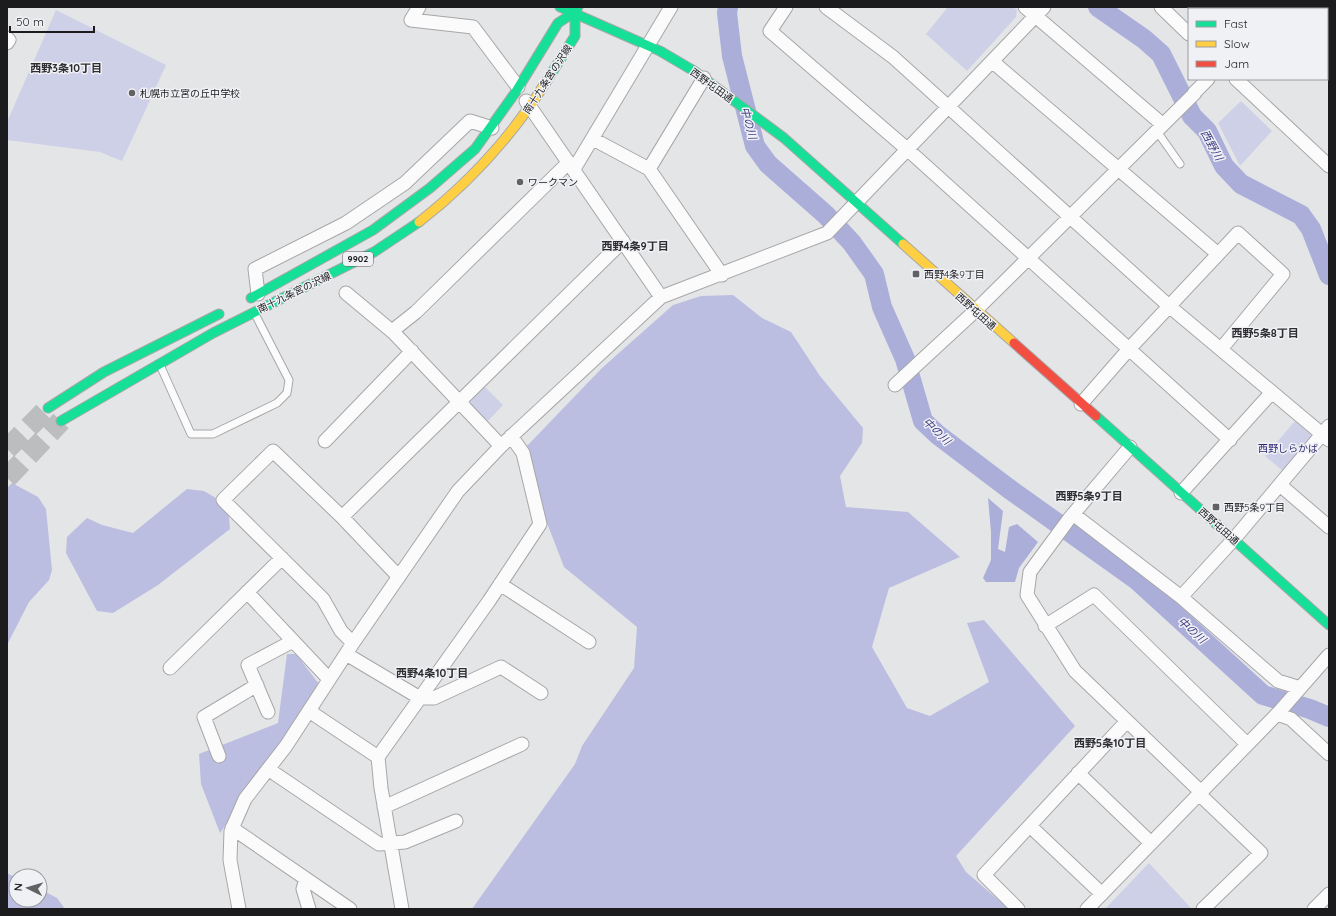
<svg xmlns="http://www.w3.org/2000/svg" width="1336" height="916" viewBox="0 0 1336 916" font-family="Quicksand,'Noto Sans JP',sans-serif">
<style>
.green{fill:#ced0e7}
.forest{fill:#bbbee1}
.water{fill:#acaeda}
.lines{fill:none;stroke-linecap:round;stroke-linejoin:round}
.river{stroke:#acaeda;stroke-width:20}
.primary-tunnel{stroke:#bcbdbf;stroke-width:21;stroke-dasharray:21 10;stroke-linecap:butt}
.lane-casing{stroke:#a7a7a9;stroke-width:9}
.street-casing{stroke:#a7a7a9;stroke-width:15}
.fast-casing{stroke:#a7a7a9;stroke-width:11}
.slow-casing{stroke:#a7a7a9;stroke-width:11}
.jam-casing{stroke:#a7a7a9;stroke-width:11}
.lane{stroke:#fbfbfb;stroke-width:7}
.street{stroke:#fbfbfb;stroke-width:13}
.fast{stroke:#16e098;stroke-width:9}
.slow{stroke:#ffcf43;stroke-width:9}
.jam{stroke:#f24e42;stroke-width:9}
.poi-dot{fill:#626264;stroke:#f0f1f5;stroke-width:1.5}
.labels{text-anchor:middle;stroke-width:3;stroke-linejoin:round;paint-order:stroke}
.shield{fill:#f0f1f5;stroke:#5c5c5e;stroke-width:1}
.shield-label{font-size:9px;font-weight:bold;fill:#1c1c1e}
.street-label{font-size:10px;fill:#1c1c1e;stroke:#f0f1f5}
.poi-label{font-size:10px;fill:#1c1c1e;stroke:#f0f1f5;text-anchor:start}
.park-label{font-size:10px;fill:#302972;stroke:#f0f1f5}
.neighbourhood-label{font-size:11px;font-weight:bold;fill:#2e2e31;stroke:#f0f1f5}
.water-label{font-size:11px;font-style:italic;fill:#3e3a84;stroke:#f0f1f5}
</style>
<rect width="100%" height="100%" fill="#e4e5e7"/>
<path class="green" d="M 948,7 L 1013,7 L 1017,10 L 1016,17 L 967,71 L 926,34 Z
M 56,10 L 166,65 L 122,161 L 100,152 L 7,140 L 7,122 Z
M 1241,101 L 1272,131 L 1240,166 L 1218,123 Z
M 485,387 L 503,405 L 486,423 L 467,403 Z
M 1295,421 L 1311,435 L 1311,439 L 1283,471 L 1265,456 Z
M 1149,863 L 1191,908 L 1105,909 Z"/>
<path class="forest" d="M 733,295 L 762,318 L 791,332 L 820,376 L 863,428 L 862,443 L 840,476 L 846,507 L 908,512 L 960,557 L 889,588 L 872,647 L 907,708 L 930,716 L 989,682 L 967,623 L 984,620 L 1075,726 L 956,856 L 966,872 L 1009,909 L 472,909 L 575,764 L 582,746 L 634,668 L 637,627 L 564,567 L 544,515 L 526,447 L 602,368 L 673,305 L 701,296 Z
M 12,483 L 38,497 L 46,509 L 52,570 L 49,580 L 29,602 L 7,645 L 7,488 Z
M 187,489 L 204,491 L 228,505 L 230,529 L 158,585 L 113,613 L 97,611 L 66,553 L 67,537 L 87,518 L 102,525 L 133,533 Z
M 287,654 L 296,654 L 319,684 L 304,710 L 220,833 L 201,784 L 199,754 L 278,723 Z
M 7,873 L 16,878 L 16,900 L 40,900 L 40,889 L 57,898 L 65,909 L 7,909 Z"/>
<path class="water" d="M 988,498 L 1003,511 L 998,549 L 1005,552 L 1009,527 L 1017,524 L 1038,542 L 1019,568 L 1015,582 L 986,582 L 983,578 L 991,560 L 991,532 Z"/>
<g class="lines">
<path class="river" d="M 728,7 L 727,13 L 732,56 L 755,146 L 768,164 L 826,215 L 852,243 L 874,274 L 882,307 L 905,359 L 923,421 L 938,435 L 1008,488 L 1137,580 L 1263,695 L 1310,709 L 1329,717
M 1098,7 L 1144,39 L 1161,54 L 1192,116 L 1207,131 L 1224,166 L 1241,184 L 1301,215 L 1311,229 L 1329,275"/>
<path class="primary-tunnel" d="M 7,449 L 48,408
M 7,478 L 61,421"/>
<defs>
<path id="lane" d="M 1156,130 L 1180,164
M 160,365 L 191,434 L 213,434 L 277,403 L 287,393 L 289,380 L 255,314"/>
<path id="street" d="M 419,7 L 411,20 L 473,27 L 518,87
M 786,7 L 770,31 L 907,149 L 1230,440
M 826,7 L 893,57 L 1169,306 L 1329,440
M 1025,7 L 1162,124
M 1161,7 L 1189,34
M 1278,9 L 1280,7
M 7,38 L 9,40 L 7,43
M 1327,61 L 1329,63
M 993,62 L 1218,254
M 1236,79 L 1329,166
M 1194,93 L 1208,79
M 526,101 L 661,297
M 593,139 L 649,169 L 722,275
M 574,169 L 671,7
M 649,169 L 704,78
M 346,293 L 394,333 L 501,446
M 258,294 L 255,269 L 346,223 L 405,183 L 470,121 L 492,128
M 392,331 L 416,312 L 569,162
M 895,385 L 975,311 L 1195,93
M 1081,404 L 1129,349 L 1238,233 L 1283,274 L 1221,349
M 325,441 L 412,351
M 1130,447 L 1069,519 L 1030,572 L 1027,595 L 1075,671 L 1201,792
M 1280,485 L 1329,527
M 1181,493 L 1272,392
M 1073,514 L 1181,597 L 1278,681 L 1300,688
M 342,517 L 623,241
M 500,584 L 589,642
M 247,592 L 329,679
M 1181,597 L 1234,539 L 1329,426
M 1045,626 L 1094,595 L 1247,744
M 353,643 L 341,631 L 323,599 L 223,500 L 273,451 L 342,517 L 399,577
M 346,654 L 420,698 L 434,698 L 501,667 L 541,693
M 170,668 L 282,558
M 309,711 L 378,757
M 268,712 L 248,665 L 293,641
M 1277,714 L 1291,719 L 1329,754
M 219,756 L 204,717 L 257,685
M 268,769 L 379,844 L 405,842 L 456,821
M 1078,773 L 1151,843
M 1199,794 L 1261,853 L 1203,909
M 384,807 L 522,744
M 1030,826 L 1102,894
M 232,828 L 350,909
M 306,879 L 303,889 L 309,909
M 239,909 L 230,860 L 231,831 L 245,799 L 286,746 L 353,643 L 458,491 L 501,446 L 661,297 L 827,233 L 1044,7
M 402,909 L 381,788 L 378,757 L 489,601 L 540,524 L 523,453 L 511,436
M 1018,909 L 984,875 L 1127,721
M 1087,909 L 1280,711 L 1329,655
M 1314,909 L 1329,894"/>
<path id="fast" d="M 560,7 L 660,51 L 694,71 L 784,138 L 903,244
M 546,82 L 575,36 L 575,12
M 251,298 L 373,230 L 430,188 L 475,149 L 515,93 L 558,23 L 575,12 L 578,7
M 48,408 L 104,372 L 219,314
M 1096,416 L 1329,625
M 61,421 L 213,333 L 374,252 L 419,222"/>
<path id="slow" d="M 419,222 C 469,183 512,136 546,82
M 903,244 L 1014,343"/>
<path id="jam" d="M 1014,343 L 1096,416"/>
</defs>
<use href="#lane" class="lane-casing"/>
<use href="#street" class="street-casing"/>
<use href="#fast" class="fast-casing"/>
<use href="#slow" class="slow-casing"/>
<use href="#jam" class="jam-casing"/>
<use href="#lane" class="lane"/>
<use href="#street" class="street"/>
<use href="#fast" class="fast"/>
<use href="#slow" class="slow"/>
<use href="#jam" class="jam"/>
</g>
<g class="poi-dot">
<circle cx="132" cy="93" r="4"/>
<circle cx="520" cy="182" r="4"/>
<rect x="912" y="270" width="8" height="8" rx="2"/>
<rect x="1212" y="503" width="8" height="8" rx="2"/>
</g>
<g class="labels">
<rect class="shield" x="343" y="252" width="30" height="14" rx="3"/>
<g class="shield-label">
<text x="358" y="262">9902</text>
</g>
<g class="street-label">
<text transform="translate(547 79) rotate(-57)" y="4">南十九条宮の沢線</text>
<text transform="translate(712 85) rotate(36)" y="4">西野屯田通</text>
<text transform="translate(294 292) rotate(-26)" y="4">南十九条宮の沢線</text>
<text transform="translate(976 311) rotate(42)" y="4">西野屯田通</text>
<text transform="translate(1219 526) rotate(42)" y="4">西野屯田通</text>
</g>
<g class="poi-label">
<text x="140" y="97">札幌市立宮の丘中学校</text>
<text x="528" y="186">ワークマン</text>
<text x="924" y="278">西野4条9丁目</text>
<text x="1224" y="511">西野5条9丁目</text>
</g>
<g class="park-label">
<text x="1288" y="452">西野しらかば</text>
</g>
<g class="neighbourhood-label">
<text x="66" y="72">西野3条10丁目</text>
<text x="635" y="250">西野4条9丁目</text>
<text x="1265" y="337">西野5条8丁目</text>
<text x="1089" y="500">西野5条9丁目</text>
<text x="432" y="677">西野4条10丁目</text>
<text x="1110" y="747">西野5条10丁目</text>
</g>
<g class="water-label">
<text transform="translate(749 123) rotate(75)" y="4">中の川</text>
<text transform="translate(1212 145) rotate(61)" y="4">西野川</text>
<text transform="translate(937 431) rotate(44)" y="4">中の川</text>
<text transform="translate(1192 630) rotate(42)" y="4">中の川</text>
</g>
</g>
<rect width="1336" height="916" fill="none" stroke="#1c1c1e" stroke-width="16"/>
<rect x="1188" y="8" width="140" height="72" fill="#f0f1f5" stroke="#9b9c9f"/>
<rect x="1196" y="21" width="20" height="6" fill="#16e098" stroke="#9b9c9f"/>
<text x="1224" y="28" font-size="12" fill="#1c1c1e">Fast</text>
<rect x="1196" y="41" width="20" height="6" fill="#ffcf43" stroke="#9b9c9f"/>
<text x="1224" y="48" font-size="12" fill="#1c1c1e">Slow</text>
<rect x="1196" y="61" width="20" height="6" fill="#f24e42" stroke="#9b9c9f"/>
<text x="1224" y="68" font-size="12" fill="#1c1c1e">Jam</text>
<g transform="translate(28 888) rotate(275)"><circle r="19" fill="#f0f1f5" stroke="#9b9c9f"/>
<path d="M0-3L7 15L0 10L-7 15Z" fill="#626264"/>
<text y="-6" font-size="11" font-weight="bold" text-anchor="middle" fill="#1c1c1e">N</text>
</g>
<path d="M10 26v6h84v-6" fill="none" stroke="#1c1c1e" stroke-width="2"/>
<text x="16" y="26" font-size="12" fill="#1c1c1e" stroke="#f0f1f5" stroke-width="3" paint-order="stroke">50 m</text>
</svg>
